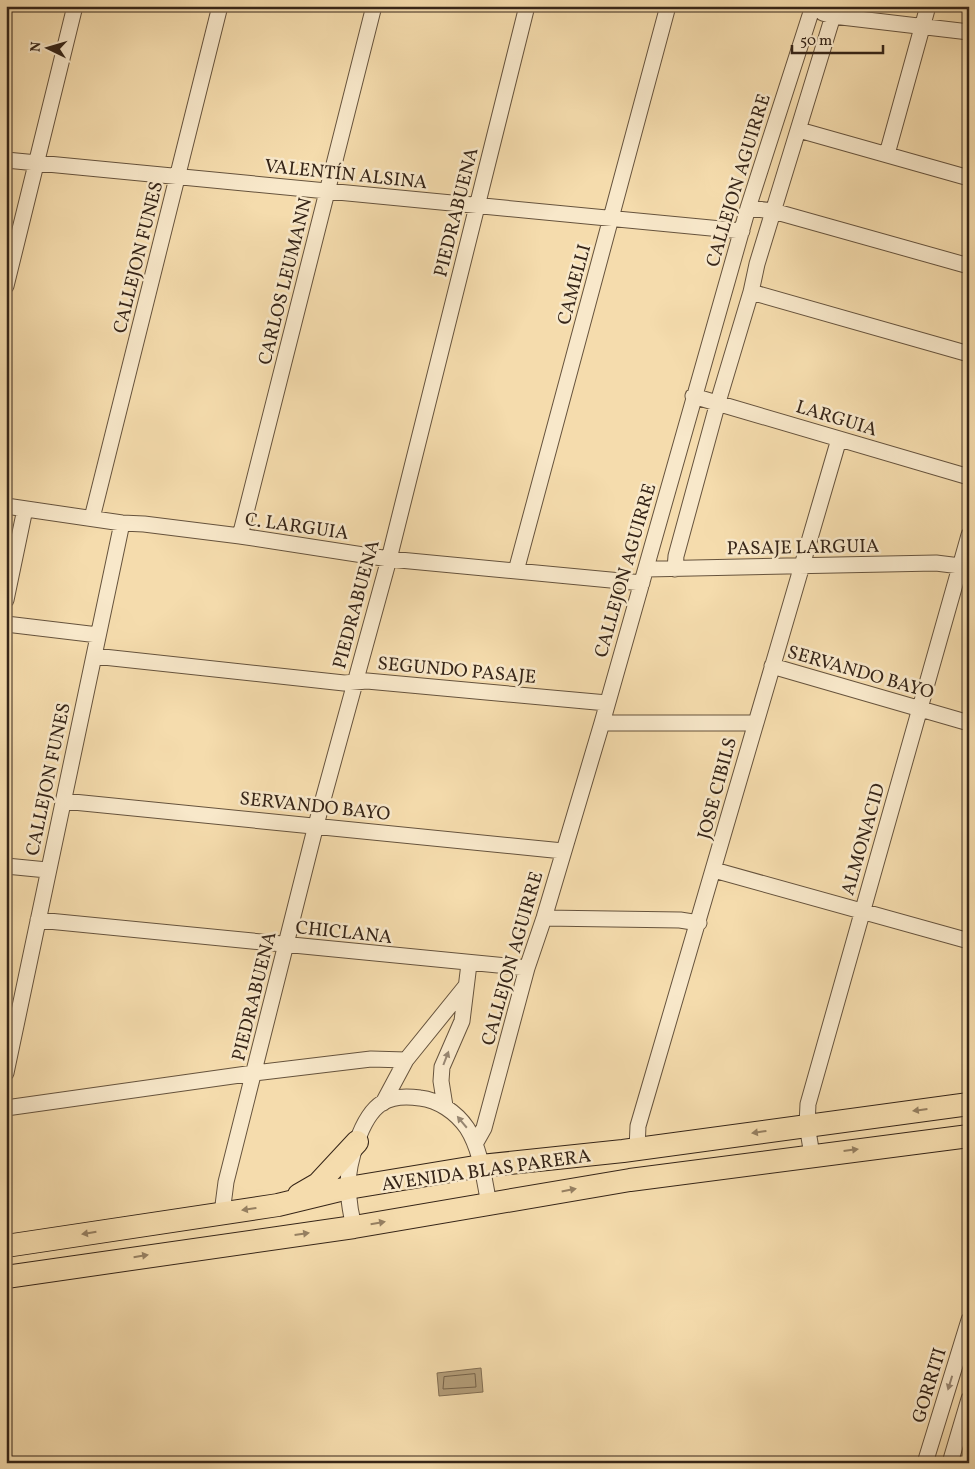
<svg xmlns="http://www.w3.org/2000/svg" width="975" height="1469" viewBox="0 0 975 1469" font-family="Vollkorn,serif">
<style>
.water{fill:#b49e7a;stroke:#826e53}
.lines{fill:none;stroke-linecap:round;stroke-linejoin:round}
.shore{stroke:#756249;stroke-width:1}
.minor-casing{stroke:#66533d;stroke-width:17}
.primary-casing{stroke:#362518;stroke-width:24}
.minor{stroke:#f8e8ca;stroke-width:15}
.primary{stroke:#f5dcad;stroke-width:22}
.oneway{fill:#978671}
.oneway2{fill:#968062}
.labels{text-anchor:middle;stroke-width:5;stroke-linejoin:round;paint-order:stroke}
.street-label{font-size:19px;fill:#362518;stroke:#f8e8ca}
</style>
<rect width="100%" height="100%" fill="#f5dcad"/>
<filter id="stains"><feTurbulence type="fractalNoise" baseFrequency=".004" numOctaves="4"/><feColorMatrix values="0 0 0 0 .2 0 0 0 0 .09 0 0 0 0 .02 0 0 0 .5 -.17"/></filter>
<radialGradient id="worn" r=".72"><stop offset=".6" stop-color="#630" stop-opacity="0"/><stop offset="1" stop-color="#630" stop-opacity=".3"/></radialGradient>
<path class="water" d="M 481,1368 L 483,1392 L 439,1396 L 437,1373 Z"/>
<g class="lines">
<path class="shore" d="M 475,1374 L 476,1387 L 443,1389 L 444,1377 Z"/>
<defs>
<path id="minor" d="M 823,13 L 833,16 L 969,32
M 799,130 L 969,178
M 887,154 L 928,6
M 6,160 L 742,231
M 748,208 L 773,211 L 969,266
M 6,286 L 75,6
M 751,292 L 969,354
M 693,396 L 969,477
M 6,506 L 122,523 L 144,524 L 240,536 L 389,559 L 642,583
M 92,518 L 220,6
M 240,536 L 374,6
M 647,569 L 936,563 L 960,566
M 675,569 L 676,556 L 718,402 L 751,292 L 757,264 L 836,6
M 516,571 L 668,6
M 6,600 L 25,509
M 6,624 L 98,635
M 94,656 L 344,683 L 367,681 L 607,703
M 772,666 L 969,723
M 602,723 L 755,723
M 63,801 L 563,851
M 6,866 L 47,870
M 714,870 L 969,941
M 544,918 L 680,920 L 699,923
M 38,920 L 527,968
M 6,1073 L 122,523
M 383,1103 L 406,1060 L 465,987
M 445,1106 L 441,1081 L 442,1067 L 462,1021 L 469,964
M 6,1108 L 254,1073 L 371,1059 L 406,1060
M 475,1144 L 484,1128 L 527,968 L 544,918 L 602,723 L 748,208 L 813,6
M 637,1149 L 638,1126 L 839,439
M 812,1155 L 807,1125 L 808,1104 L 969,535
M 222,1213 L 226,1182 L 316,825 L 389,559 L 527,6
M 354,1227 C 351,1215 349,1202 348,1190 C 347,1165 361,1116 382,1103 C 393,1096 407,1096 420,1098 C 438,1100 456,1112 467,1128 C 481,1150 484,1179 489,1204
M 925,1463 L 969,1320
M 950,1463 L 969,1399"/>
<path id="primary" d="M 299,1195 L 318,1184 L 357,1142
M 6,1246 L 278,1205 L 348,1188 L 481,1166 L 623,1151 L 969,1104
M 6,1277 L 354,1227 L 630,1180 L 969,1136"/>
</defs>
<use href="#minor" class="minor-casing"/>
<use href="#primary" class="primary-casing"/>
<use href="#minor" class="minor"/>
<use href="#primary" class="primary"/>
</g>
<defs><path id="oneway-solid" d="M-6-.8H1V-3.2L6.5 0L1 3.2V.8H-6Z" transform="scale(1.25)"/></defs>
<g class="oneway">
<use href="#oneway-solid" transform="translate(446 1058) rotate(-69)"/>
<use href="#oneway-solid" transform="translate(462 1122) rotate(-130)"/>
<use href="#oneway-solid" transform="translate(950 1383) rotate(107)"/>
</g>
<g class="oneway2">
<use href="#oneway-solid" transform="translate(920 1110) rotate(173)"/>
<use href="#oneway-solid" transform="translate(759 1132) rotate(172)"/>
<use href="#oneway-solid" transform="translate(851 1150) rotate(-7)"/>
<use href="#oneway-solid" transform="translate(569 1190) rotate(-11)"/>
<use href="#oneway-solid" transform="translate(249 1209) rotate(172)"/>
<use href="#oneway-solid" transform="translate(378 1223) rotate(-10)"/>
<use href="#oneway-solid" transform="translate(89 1233) rotate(171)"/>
<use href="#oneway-solid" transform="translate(302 1234) rotate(-8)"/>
<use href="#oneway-solid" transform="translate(141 1256) rotate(-9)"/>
</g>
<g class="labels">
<g class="street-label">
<text transform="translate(346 173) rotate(6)" y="7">VALENTÍN ALSINA</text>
<text transform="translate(737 180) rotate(-73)" y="7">CALLEJON AGUIRRE</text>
<text transform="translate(455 212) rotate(-76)" y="7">PIEDRABUENA</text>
<text transform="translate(137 257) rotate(-76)" y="7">CALLEJON FUNES</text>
<text transform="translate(284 281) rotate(-76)" y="7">CARLOS LEUMANN</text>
<text transform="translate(573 284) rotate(-75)" y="7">CAMELLI</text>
<text transform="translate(837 417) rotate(17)" y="7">LARGUIA</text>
<text transform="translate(297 525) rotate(8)" y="7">C. LARGUIA</text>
<text transform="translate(803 546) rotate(-1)" y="7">PASAJE LARGUIA</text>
<text transform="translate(624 570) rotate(-74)" y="7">CALLEJON AGUIRRE</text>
<text transform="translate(355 604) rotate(-75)" y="7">PIEDRABUENA</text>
<text transform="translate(457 669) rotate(5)" y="7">SEGUNDO PASAJE</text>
<text transform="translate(861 671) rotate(16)" y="7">SERVANDO BAYO</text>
<text transform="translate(47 779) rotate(-78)" y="7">CALLEJON FUNES</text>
<text transform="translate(716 788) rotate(-75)" y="7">JOSE CIBILS</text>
<text transform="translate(315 805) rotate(6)" y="7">SERVANDO BAYO</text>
<text transform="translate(862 839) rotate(-74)" y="7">ALMONACID</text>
<text transform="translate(344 931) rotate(6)" y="7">CHICLANA</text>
<text transform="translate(511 958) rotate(-74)" y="7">CALLEJON AGUIRRE</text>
<text transform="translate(253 996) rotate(-76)" y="7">PIEDRABUENA</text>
<text transform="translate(486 1169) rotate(-8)" y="7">AVENIDA BLAS PARERA</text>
<text transform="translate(928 1385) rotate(-73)" y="7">GORRITI</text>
</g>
</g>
<rect width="975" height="1469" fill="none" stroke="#f5dcad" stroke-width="25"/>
<rect x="8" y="8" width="960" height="1454" fill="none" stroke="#362518" stroke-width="2.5"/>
<rect x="12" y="12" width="950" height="1444" fill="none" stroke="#362518"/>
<g transform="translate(48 48) rotate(275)" stroke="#f8e8ca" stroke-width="4" paint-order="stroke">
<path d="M0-4L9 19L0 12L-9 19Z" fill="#362518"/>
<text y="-8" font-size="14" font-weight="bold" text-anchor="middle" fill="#362518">N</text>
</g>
<path d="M792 45v8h91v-8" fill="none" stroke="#362518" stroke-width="2.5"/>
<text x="800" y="45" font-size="15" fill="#362518" stroke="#f8e8ca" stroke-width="4" paint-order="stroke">50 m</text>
<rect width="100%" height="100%" filter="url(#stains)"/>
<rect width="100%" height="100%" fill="url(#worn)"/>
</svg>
